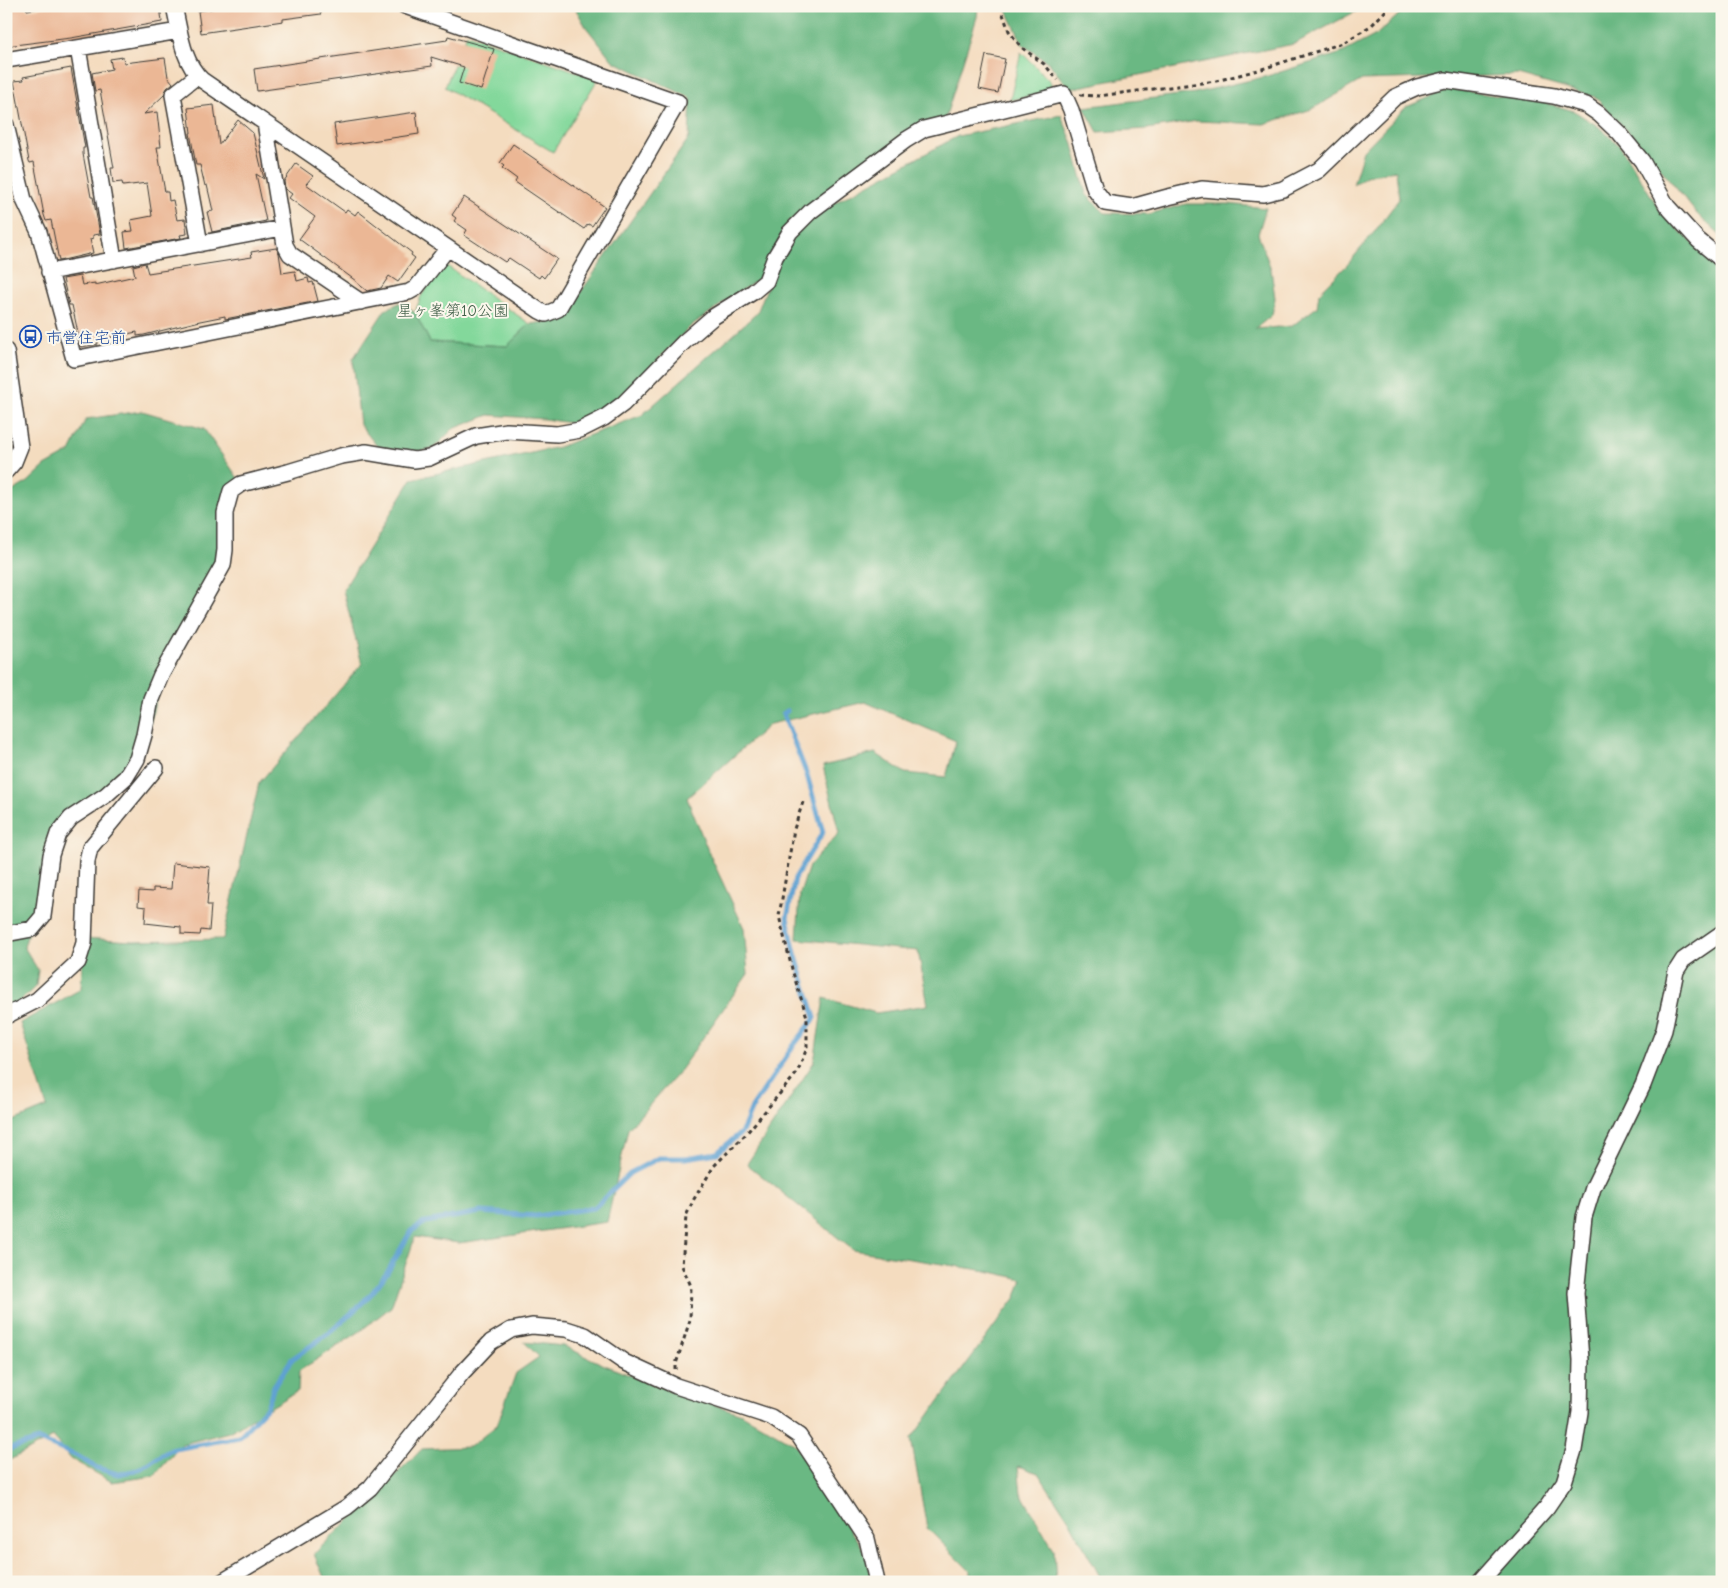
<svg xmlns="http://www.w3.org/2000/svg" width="1728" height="1588" viewBox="0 0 1728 1588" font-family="'Comic Neue','Klee One',sans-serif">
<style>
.green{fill:#83d89b;stroke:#507a5c}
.forest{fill:#6ab883;stroke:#436a50}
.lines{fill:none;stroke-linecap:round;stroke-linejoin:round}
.stream{stroke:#5ea1d2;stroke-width:5}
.building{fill:#ebb795}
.minor-casing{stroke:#3c3934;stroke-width:18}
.path{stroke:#3c3934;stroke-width:3;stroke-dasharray:4 4;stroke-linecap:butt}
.minor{stroke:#fff;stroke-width:15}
.labels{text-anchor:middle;stroke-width:4;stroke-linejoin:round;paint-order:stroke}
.park-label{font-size:16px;fill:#405e48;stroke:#fbf7ec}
.transit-label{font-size:16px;fill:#164399;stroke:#fbf7ec;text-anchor:start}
</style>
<rect width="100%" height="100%" fill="#fbf7ec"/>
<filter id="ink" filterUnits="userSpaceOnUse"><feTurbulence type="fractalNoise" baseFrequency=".02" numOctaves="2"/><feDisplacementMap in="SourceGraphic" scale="10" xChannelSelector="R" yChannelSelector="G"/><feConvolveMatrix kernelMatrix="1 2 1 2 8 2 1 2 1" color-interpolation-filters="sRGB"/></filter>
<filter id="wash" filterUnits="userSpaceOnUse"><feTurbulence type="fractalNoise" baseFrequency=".0096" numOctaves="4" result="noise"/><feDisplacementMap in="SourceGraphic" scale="20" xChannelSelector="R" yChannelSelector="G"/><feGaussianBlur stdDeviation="1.12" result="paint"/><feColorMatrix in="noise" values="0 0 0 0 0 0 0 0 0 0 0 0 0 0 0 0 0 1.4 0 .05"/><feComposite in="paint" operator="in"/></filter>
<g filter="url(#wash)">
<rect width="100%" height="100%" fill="#f4dcbf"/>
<path class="green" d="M 467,34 L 598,79 L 553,152 L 445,87 Z
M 1021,52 L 1050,81 L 1054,91 L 1010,100 Z
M 444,264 L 530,324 L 507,346 L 430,342 L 415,313 L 421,296 Z"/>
<path class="forest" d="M 574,6 L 978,6 L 977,17 L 945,119 L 917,128 L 788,222 L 761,277 L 692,325 L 634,384 L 598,415 L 570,423 L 544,419 L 489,415 L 453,429 L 433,449 L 411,453 L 377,446 L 360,425 L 353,359 L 385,310 L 403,301 L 415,313 L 430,342 L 507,346 L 530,324 L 561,320 L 689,138 L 691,98 L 613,61 L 586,27 Z
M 1005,6 L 1366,6 L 1294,44 L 1069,89 L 1049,63 L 1023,45 Z
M 1407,6 L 1722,6 L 1722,237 L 1697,214 L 1647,152 L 1595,97 L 1518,75 L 1362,80 L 1312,109 L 1264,124 L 1197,121 L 1147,129 L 1098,132 L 1084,107 L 1195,93 L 1264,77 L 1342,53 L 1376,35 L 1403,11 Z
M 1450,89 L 1542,102 L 1574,111 L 1599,127 L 1620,146 L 1663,215 L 1722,270 L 1722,1582 L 1103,1582 L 1069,1520 L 1038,1473 L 1018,1466 L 1021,1493 L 1054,1550 L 1056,1582 L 970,1582 L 970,1571 L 927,1528 L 911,1439 L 1016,1297 L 1022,1279 L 987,1271 L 853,1250 L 747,1164 L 814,1062 L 824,998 L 876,1013 L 928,1005 L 918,951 L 797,939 L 800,894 L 809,866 L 839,833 L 823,766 L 875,753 L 905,773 L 946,777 L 956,741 L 865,702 L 770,724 L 687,798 L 709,853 L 744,928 L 748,974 L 678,1073 L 628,1129 L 607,1222 L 459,1243 L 415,1237 L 391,1307 L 359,1332 L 299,1371 L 298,1391 L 229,1432 L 182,1444 L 154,1476 L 112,1482 L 71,1459 L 53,1437 L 6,1462 L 6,1124 L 47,1107 L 20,1023 L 81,989 L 83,938 L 133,941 L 223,939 L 259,783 L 362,664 L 343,590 L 412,479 L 559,447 L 642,415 L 757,313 L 784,245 L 823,209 L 958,136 L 1061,115 L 1072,141 L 1086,194 L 1105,213 L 1149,214 L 1186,204 L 1228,204 L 1266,208 L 1258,234 L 1271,269 L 1275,298 L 1272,315 L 1255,329 L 1292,326 L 1317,307 L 1319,293 L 1348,264 L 1375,231 L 1399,199 L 1396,170 L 1366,176 L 1353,185 L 1363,151 L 1406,107 Z
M 142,411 L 204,429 L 240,481 L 224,510 L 224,572 L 160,683 L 142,756 L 73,817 L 37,901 L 24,947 L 38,970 L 36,986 L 14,1007 L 6,1008 L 6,495 L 28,482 L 45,466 L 70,452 L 86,419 Z
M 524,1342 L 564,1346 L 600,1363 L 646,1382 L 742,1414 L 796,1445 L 829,1501 L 865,1551 L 873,1582 L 326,1582 L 314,1554 L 422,1449 L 470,1447 L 497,1425 L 516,1373 L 539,1357 Z"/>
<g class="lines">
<path class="stream" d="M 6,1450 L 39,1440 L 77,1456 L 97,1468 L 118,1474 L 138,1470 L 170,1450 L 239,1437 L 267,1407 L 274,1386 L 292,1359 L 329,1333 L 356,1309 L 372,1293 L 387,1273 L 411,1231 L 426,1222 L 481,1212 L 536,1216 L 594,1208 L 630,1173 L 659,1158 L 686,1158 L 717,1153 L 742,1132 L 752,1108 L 794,1045 L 815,1018 L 795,953 L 787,918 L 795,878 L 823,832 L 807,775 L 783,714 L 787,711"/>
</g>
<g id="blocks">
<path class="building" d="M 6,6 L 26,6 L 27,10 L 52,6 L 104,6 L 104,9 L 120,6 L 160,6 L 162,22 L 71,38 L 6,46 Z
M 229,6 L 320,6 L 321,14 L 283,19 L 283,21 L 201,33 L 198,11 Z
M 448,36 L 494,49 L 481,90 L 459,83 L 464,67 L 431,57 L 432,66 L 257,91 L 254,69 L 447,40 Z
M 986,55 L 1005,59 L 998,93 L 979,89 Z
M 123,57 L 124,63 L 165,58 L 168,77 L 173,83 L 167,88 L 164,95 L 144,114 L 157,112 L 161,147 L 157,147 L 165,192 L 168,192 L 169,201 L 173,200 L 177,220 L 185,219 L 187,234 L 180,235 L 181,238 L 126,248 L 124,232 L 133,231 L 131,220 L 152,216 L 147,183 L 123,186 L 122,182 L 113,183 L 111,168 L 114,168 L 100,90 L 95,91 L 92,73 L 112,69 L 110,59 Z
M 71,68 L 85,148 L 83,148 L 83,154 L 91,197 L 93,197 L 100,234 L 93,235 L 93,238 L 90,239 L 93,253 L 59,261 L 51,220 L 46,221 L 44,215 L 34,162 L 30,163 L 29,161 L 14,81 L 24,80 L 23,77 Z
M 214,105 L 219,145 L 238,120 L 253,133 L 264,179 L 256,174 L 266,221 L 212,232 L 207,212 L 213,211 L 207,185 L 205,186 L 200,165 L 196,165 L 190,133 L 191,133 L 188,108 Z
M 416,112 L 419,134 L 337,146 L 334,124 Z
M 513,144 L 605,207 L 592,226 L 588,224 L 584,229 L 515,182 L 517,179 L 502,168 L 504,166 L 500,163 Z
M 296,164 L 313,176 L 306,184 L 345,212 L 347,209 L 355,215 L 358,211 L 412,253 L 411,255 L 415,258 L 398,282 L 389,276 L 381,288 L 367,291 L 356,282 L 356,281 L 299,239 L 315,217 L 289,198 L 292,194 L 285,189 L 284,181 Z
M 464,197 L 557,259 L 544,278 L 541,275 L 539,278 L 509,258 L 505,262 L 464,235 L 467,230 L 454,221 L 456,218 L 452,215 Z
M 276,248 L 279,253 L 282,273 L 295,271 L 297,281 L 308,278 L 309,283 L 313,282 L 318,301 L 225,319 L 225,316 L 200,321 L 144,335 L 137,336 L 137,332 L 97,340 L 98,344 L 81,347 L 72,305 L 69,305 L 63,279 L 80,276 L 82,285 L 95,283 L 95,285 L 135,276 L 133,266 L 145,263 L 148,273 L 252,257 L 251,252 Z
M 173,863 L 210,867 L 207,905 L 211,905 L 209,931 L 201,930 L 200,935 L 181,934 L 181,927 L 145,923 L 146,907 L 138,906 L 139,891 L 153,892 L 153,888 L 171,889 Z"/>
</g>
</g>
<g filter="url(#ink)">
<use href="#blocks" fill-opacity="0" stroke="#3c3934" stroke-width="1"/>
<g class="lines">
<defs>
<path id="minor" d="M 174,6 C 180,32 182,61 202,80 L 540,311 L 546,314 L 558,309 L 678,102 L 405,6
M 78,48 L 114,260
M 6,60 L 179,31
M 197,76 L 173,95 L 200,244
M 265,123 L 285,245 L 290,254 L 361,302
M 6,125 L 24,200 L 39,232 L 74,359 L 409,292 L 416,288 L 448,248
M 49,272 L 282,228
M 6,351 L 20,447 L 14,462 L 6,471
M 6,933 L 11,933 L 32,929 L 43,916 L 51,855 L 58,834 L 71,818 L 106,795 L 126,777 L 137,759 L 144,735 L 151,699 L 161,675 L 223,565 L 225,550 L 225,513 L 231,491 L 241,484 L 288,472 L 341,456 L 366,452 L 414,460 L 429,458 L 476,436 L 507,431 L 557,434 L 580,430 L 604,418 L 623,404 L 684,342 L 713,317 L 753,292 L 766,281 L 775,257 L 790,232 L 811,211 L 906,140 L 924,129 L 1064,94 L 1071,110 L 1095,190 L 1105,203 L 1132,207 L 1168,197 L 1202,189 L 1263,194 L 1283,189 L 1319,170 L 1395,97 L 1417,87 L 1445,80 L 1554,96 L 1586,105 L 1599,114 L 1619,133 L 1642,161 L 1667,206 L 1698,240 L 1722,260
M 6,1016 L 37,1000 L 78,962 L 84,943 L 87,861 L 90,848 L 156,768
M 222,1582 L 347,1507 L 370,1488 L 462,1373 L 491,1342 L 511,1330 L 532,1326 L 566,1329 L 585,1335 L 624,1362 L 676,1386 L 771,1417 L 799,1436 L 867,1539 L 877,1582
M 1480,1582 L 1547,1507 L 1564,1482 L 1574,1450 L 1580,1412 L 1581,1360 L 1576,1293 L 1584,1217 L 1593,1188 L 1643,1085 L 1664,1030 L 1676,971 L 1683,960 L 1722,933"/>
</defs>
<use href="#minor" class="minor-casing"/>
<path class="path" d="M 1000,6 L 1009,31 L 1021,47 L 1044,64 L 1058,80
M 1080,95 L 1099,96 L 1216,81 L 1262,69 L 1343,43 L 1372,25 L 1390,6
M 676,1370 L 676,1364 L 690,1320 L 691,1286 L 682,1266 L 686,1216 L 694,1199 L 714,1166 L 745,1135 L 797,1073 L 807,1048 L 807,1017 L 793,973 L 779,916 L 794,829 L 803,802"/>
<use href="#minor" class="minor"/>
</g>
</g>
<defs>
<symbol id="bus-ring" viewBox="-11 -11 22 22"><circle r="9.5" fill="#fbf7ec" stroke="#1a4fb4" stroke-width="1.5"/><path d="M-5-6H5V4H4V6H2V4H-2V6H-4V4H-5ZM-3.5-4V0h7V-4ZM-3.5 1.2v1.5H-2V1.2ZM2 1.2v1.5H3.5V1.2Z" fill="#1a4fb4"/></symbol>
</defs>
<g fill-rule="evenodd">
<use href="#bus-ring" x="18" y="324" width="25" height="25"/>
</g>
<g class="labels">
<g class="park-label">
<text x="453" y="316">星ヶ峯第10公園</text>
</g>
<g class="transit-label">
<text x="46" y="343">市営住宅前</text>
</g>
</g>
<rect width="1728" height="1588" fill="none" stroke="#fbf7ec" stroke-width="25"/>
</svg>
